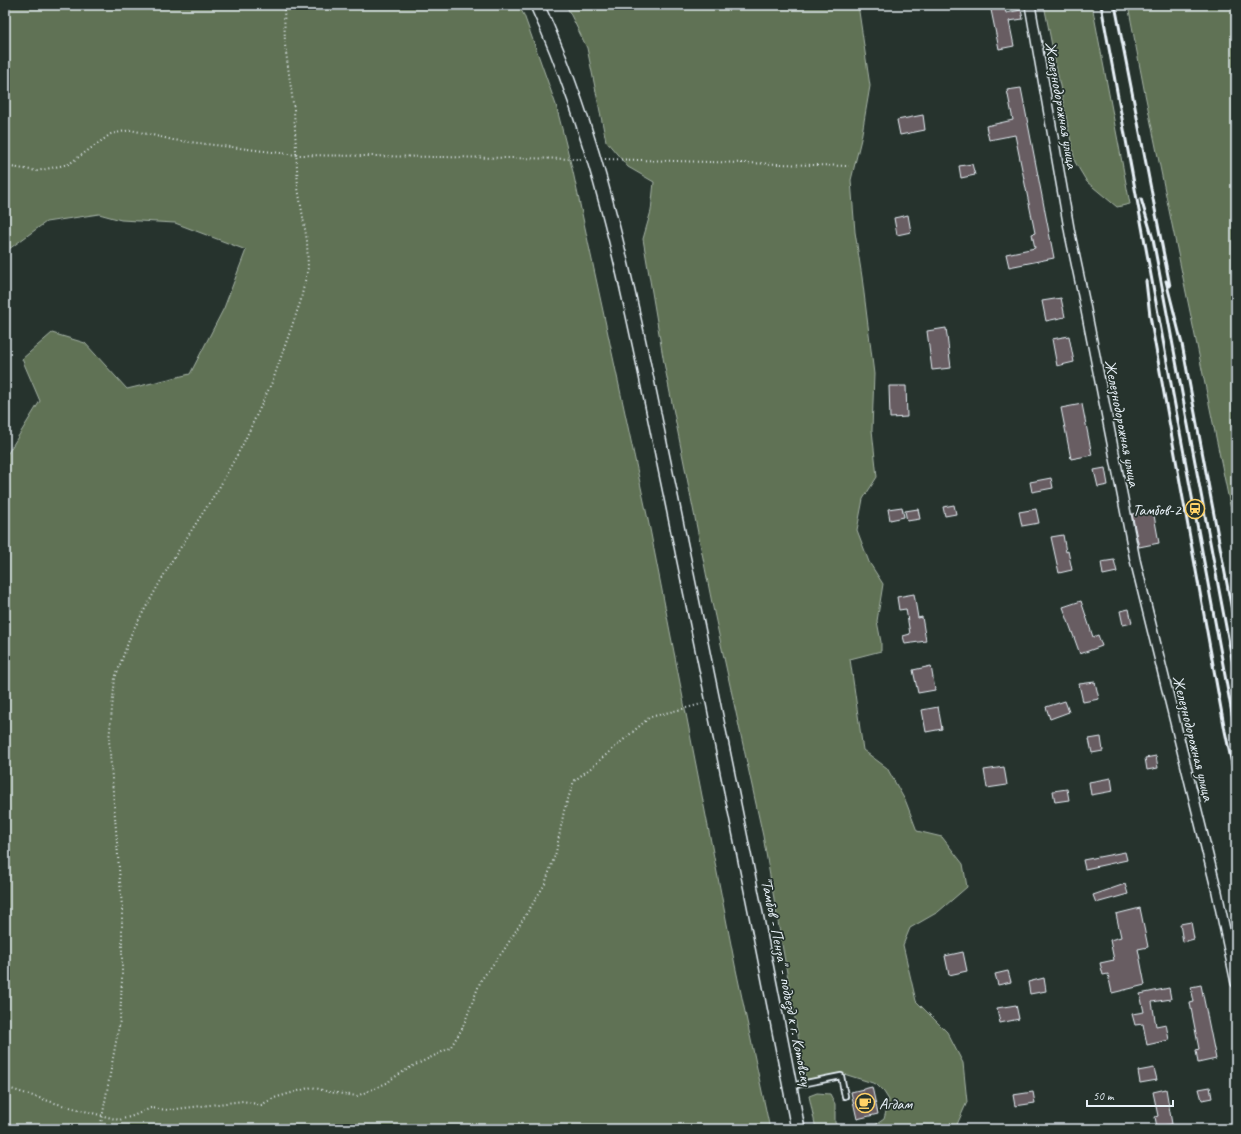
<svg xmlns="http://www.w3.org/2000/svg" width="1241" height="1134" viewBox="0 0 1241 1134" font-family="Caveat,sans-serif">
<style>
.green{fill:#617255;stroke:#a4b2a6}
.building{fill:#685d62;stroke:#e8f1f8}
.lines{fill:none;stroke-linecap:round;stroke-linejoin:round}
.service-casing{stroke:#e8f1f8;stroke-width:8}
.minor-casing{stroke:#e8f1f8;stroke-width:12}
.secondary-casing{stroke:#e8f1f8;stroke-width:16}
.path{stroke:#e8f1f8;stroke-width:2;stroke-dasharray:1 3;stroke-linecap:butt}
.service{stroke:#26332d;stroke-width:4.5}
.minor{stroke:#26332d;stroke-width:9}
.secondary{stroke:#26332d;stroke-width:13}
.rail{stroke:#e8f1f8;stroke-width:3}
.labels{text-anchor:middle;stroke-width:3.5;stroke-linejoin:round;paint-order:stroke}
.street-label{font-size:16px;fill:#e8f1f8;stroke:#26332d}
.poi-label{font-size:16px;fill:#e8f1f8;stroke:#26332d;text-anchor:end}
</style>
<rect width="100%" height="100%" fill="#26332d"/>
<filter id="ink" filterUnits="userSpaceOnUse"><feTurbulence type="fractalNoise" baseFrequency=".025" numOctaves="2"/><feDisplacementMap in="SourceGraphic" scale="8" xChannelSelector="R" yChannelSelector="G"/><feConvolveMatrix kernelMatrix="1 2 1 2 8 2 1 2 1" color-interpolation-filters="sRGB"/></filter>
<g filter="url(#ink)">
<path class="green" d="M 5,5 L 518,5 L 524,15 L 556,105 L 573,172 L 650,529 L 735,965 L 770,1129 L 5,1129 L 5,456 L 8,453 L 40,401 L 22,359 L 52,333 L 85,343 L 127,389 L 190,374 L 224,308 L 246,250 L 175,223 L 121,220 L 99,214 L 46,222 L 5,252 Z
M 566,5 L 858,5 L 870,86 L 861,139 L 851,180 L 855,232 L 862,277 L 874,374 L 872,430 L 877,477 L 863,499 L 857,530 L 869,562 L 883,584 L 877,621 L 881,642 L 881,651 L 850,659 L 863,750 L 887,768 L 906,802 L 917,831 L 942,837 L 963,864 L 967,887 L 938,912 L 910,928 L 903,945 L 916,1001 L 947,1032 L 963,1063 L 967,1102 L 955,1129 L 816,1129 L 809,1096 L 817,1093 L 830,1094 L 835,1104 L 835,1123 L 841,1128 L 854,1126 L 871,1128 L 884,1119 L 889,1100 L 884,1092 L 876,1084 L 844,1074 L 806,1081 L 763,836 L 712,603 L 664,363 L 643,239 L 651,211 L 654,182 L 628,167 L 606,141 L 587,48 Z
M 1044,5 L 1092,5 L 1130,204 L 1117,207 L 1087,182 L 1075,162 Z
M 1128,5 L 1236,5 L 1236,534 L 1145,94 Z"/>
<path class="building" d="M 990,5 L 1004,5 L 1006,13 L 1021,10 L 1023,19 L 1009,21 L 1014,46 L 999,49 Z
M 1021,88 L 1054,258 L 1009,267 L 1006,254 L 1035,248 L 1032,234 L 1035,233 L 1015,135 L 989,140 L 986,126 L 1013,120 L 1007,90 Z
M 923,115 L 925,130 L 900,135 L 897,120 Z
M 972,164 L 975,175 L 961,178 L 959,166 Z
M 908,215 L 911,232 L 897,235 L 894,218 Z
M 1061,298 L 1065,317 L 1046,321 L 1042,301 Z
M 946,328 L 951,368 L 932,370 L 927,331 Z
M 1069,336 L 1074,362 L 1057,366 L 1052,339 Z
M 889,386 L 906,386 L 907,417 L 890,418 Z
M 1082,404 L 1092,455 L 1071,459 L 1061,408 Z
M 1105,468 L 1108,485 L 1098,487 L 1094,470 Z
M 1051,478 L 1053,488 L 1032,492 L 1030,482 Z
M 954,505 L 956,514 L 945,516 L 943,507 Z
M 902,507 L 904,517 L 890,520 L 888,509 Z
M 918,509 L 920,519 L 907,521 L 905,511 Z
M 1036,509 L 1039,523 L 1022,526 L 1019,512 Z
M 1153,510 L 1159,543 L 1139,547 L 1132,514 Z
M 1063,535 L 1066,552 L 1068,551 L 1072,570 L 1059,573 L 1051,537 Z
M 1114,560 L 1117,572 L 1103,575 L 1101,562 Z
M 914,594 L 918,618 L 922,617 L 926,641 L 905,644 L 903,636 L 910,634 L 906,609 L 899,610 L 897,597 Z
M 1081,601 L 1093,637 L 1098,635 L 1102,646 L 1080,654 L 1063,607 Z
M 1129,609 L 1132,623 L 1123,625 L 1120,611 Z
M 931,666 L 935,690 L 918,693 L 913,670 Z
M 1095,682 L 1099,699 L 1083,702 L 1079,684 Z
M 1065,701 L 1069,712 L 1050,719 L 1046,707 Z
M 938,707 L 942,729 L 926,732 L 922,710 Z
M 1101,737 L 1103,751 L 1092,753 L 1089,739 Z
M 1156,756 L 1158,768 L 1147,770 L 1145,758 Z
M 1004,767 L 1007,785 L 987,788 L 984,770 Z
M 1111,778 L 1113,791 L 1091,795 L 1089,782 Z
M 1067,789 L 1069,800 L 1055,802 L 1053,791 Z
M 1125,852 L 1127,860 L 1085,869 L 1083,860 Z
M 1125,884 L 1128,894 L 1096,903 L 1093,895 Z
M 1140,908 L 1148,947 L 1138,949 L 1145,985 L 1112,993 L 1108,974 L 1103,975 L 1100,963 L 1114,960 L 1110,940 L 1121,937 L 1116,914 Z
M 1191,922 L 1194,939 L 1183,942 L 1180,924 Z
M 963,952 L 967,971 L 949,975 L 945,956 Z
M 1008,971 L 1011,982 L 998,985 L 995,974 Z
M 1044,978 L 1046,991 L 1030,994 L 1028,982 Z
M 1201,985 L 1216,1059 L 1198,1063 L 1196,1050 L 1199,1049 L 1190,1003 L 1194,1002 L 1191,987 Z
M 1169,988 L 1171,999 L 1152,1002 L 1156,1026 L 1166,1024 L 1169,1040 L 1147,1045 L 1143,1024 L 1135,1025 L 1132,1014 L 1144,1012 L 1140,994 Z
M 1016,1005 L 1019,1019 L 1000,1023 L 997,1008 Z
M 1154,1068 L 1157,1080 L 1140,1083 L 1138,1071 Z
M 872,1087 L 878,1114 L 857,1119 L 851,1092 Z
M 1210,1087 L 1212,1098 L 1202,1100 L 1199,1089 Z
M 1166,1089 L 1172,1124 L 1157,1127 L 1155,1117 L 1158,1116 L 1153,1092 Z
M 1033,1092 L 1035,1103 L 1015,1106 L 1013,1095 Z"/>
<g class="lines">
<defs>
<path id="service" d="M 791,1086 L 841,1076 L 845,1096"/>
<path id="minor" d="M 1030,5 L 1070,234 L 1084,300 L 1135,560 L 1217,892 L 1236,983"/>
<path id="secondary" d="M 537,5 C 608,160 636,331 671,497 C 714,707 758,918 798,1129"/>
</defs>
<use href="#service" class="service-casing"/>
<use href="#minor" class="minor-casing"/>
<use href="#secondary" class="secondary-casing"/>
<path class="path" d="M 605,159 L 849,166
M 5,166 L 37,171 L 69,164 L 111,134 L 131,130 L 173,140 L 297,155 L 581,159
M 5,1087 L 58,1104 L 119,1120 L 133,1116 L 151,1108 L 168,1110 L 243,1101 L 261,1105 L 274,1098 L 312,1087 L 329,1092 L 357,1096 L 389,1082 L 390,1080 L 411,1067 L 450,1048 L 462,1029 L 481,980 L 504,950 L 545,884 L 556,852 L 564,811 L 574,781 L 592,767 L 650,717 L 702,704
M 100,1129 L 120,1020 L 122,979 L 122,907 L 109,740 L 115,678 L 132,632 L 173,559 L 219,488 L 244,442 L 273,380 L 300,303 L 308,268 L 307,241 L 298,188 L 294,110 L 285,45 L 284,5"/>
<use href="#service" class="service"/>
<use href="#minor" class="minor"/>
<use href="#secondary" class="secondary"/>
<path class="rail" d="M 1101,5 L 1236,735
M 1115,5 L 1170,286
M 1141,199 L 1153,239 L 1236,680
M 1146,281 L 1150,316 L 1225,731 L 1236,783
M 1166,281 L 1182,344 L 1236,632"/>
</g>
</g>
<defs>
<symbol id="station-ring" viewBox="-11 -11 22 22"><circle r="9.5" fill="#26332d" stroke="#ffd166" stroke-width="1.5"/><path d="M-3-6H3Q5-6 5-4V2Q5 4 3 4L4.5 6H3L1.5 4h-3L-3 6H-4.5L-3 4Q-5 4-5 2V-4Q-5-6-3-6ZM-3.5-4v3h7v-3ZM-3.5 1v1.5H-2V1ZM2 1v1.5H3.5V1Z" fill="#ffd166"/></symbol>
<symbol id="cafe-ring" viewBox="-11 -11 22 22"><circle r="9.5" fill="#26332d" stroke="#ffd166" stroke-width="1.5"/><path d="M-5.5-4.5H6V0H3Q3 3.5 0 3.5H-2.5Q-5.5 3.5-5.5 0ZM3-3.2v2h1.7v-2ZM-6 4.5H4V6H-6Z" fill="#ffd166"/></symbol>
</defs>
<g fill-rule="evenodd">
<use href="#station-ring" x="1184" y="498" width="22" height="22"/>
<use href="#cafe-ring" x="854" y="1092" width="22" height="22"/>
</g>
<g class="labels">
<g class="street-label">
<text transform="translate(1062 105) rotate(80)" y="6">Железнодорожная улица</text>
<text transform="translate(1123 423) rotate(79)" y="6">Железнодорожная улица</text>
<text transform="translate(1194 738) rotate(76)" y="6">Железнодорожная улица</text>
<text transform="translate(787 981) rotate(79)" y="6">"Тамбов - Пенза" - подъезд к г. Котовску</text>
</g>
<g class="poi-label">
<text x="1181" y="515">Тамбов-2</text>
<text x="879" y="1109" text-anchor="start">Агдам</text>
</g>
</g>
<rect width="1241" height="1134" fill="none" stroke="#26332d" stroke-width="20"/>
<rect x="10" y="10" width="1221" height="1114" fill="none" stroke="#e8f1f8" stroke-width="1.5" filter="url(#ink)"/>
<path d="M1087 1100v6h86v-6" fill="none" stroke="#e8f1f8" stroke-width="2"/>
<text x="1093" y="1100" font-size="12" fill="#e8f1f8" stroke="#26332d" stroke-width="3" paint-order="stroke">50 m</text>
</svg>
